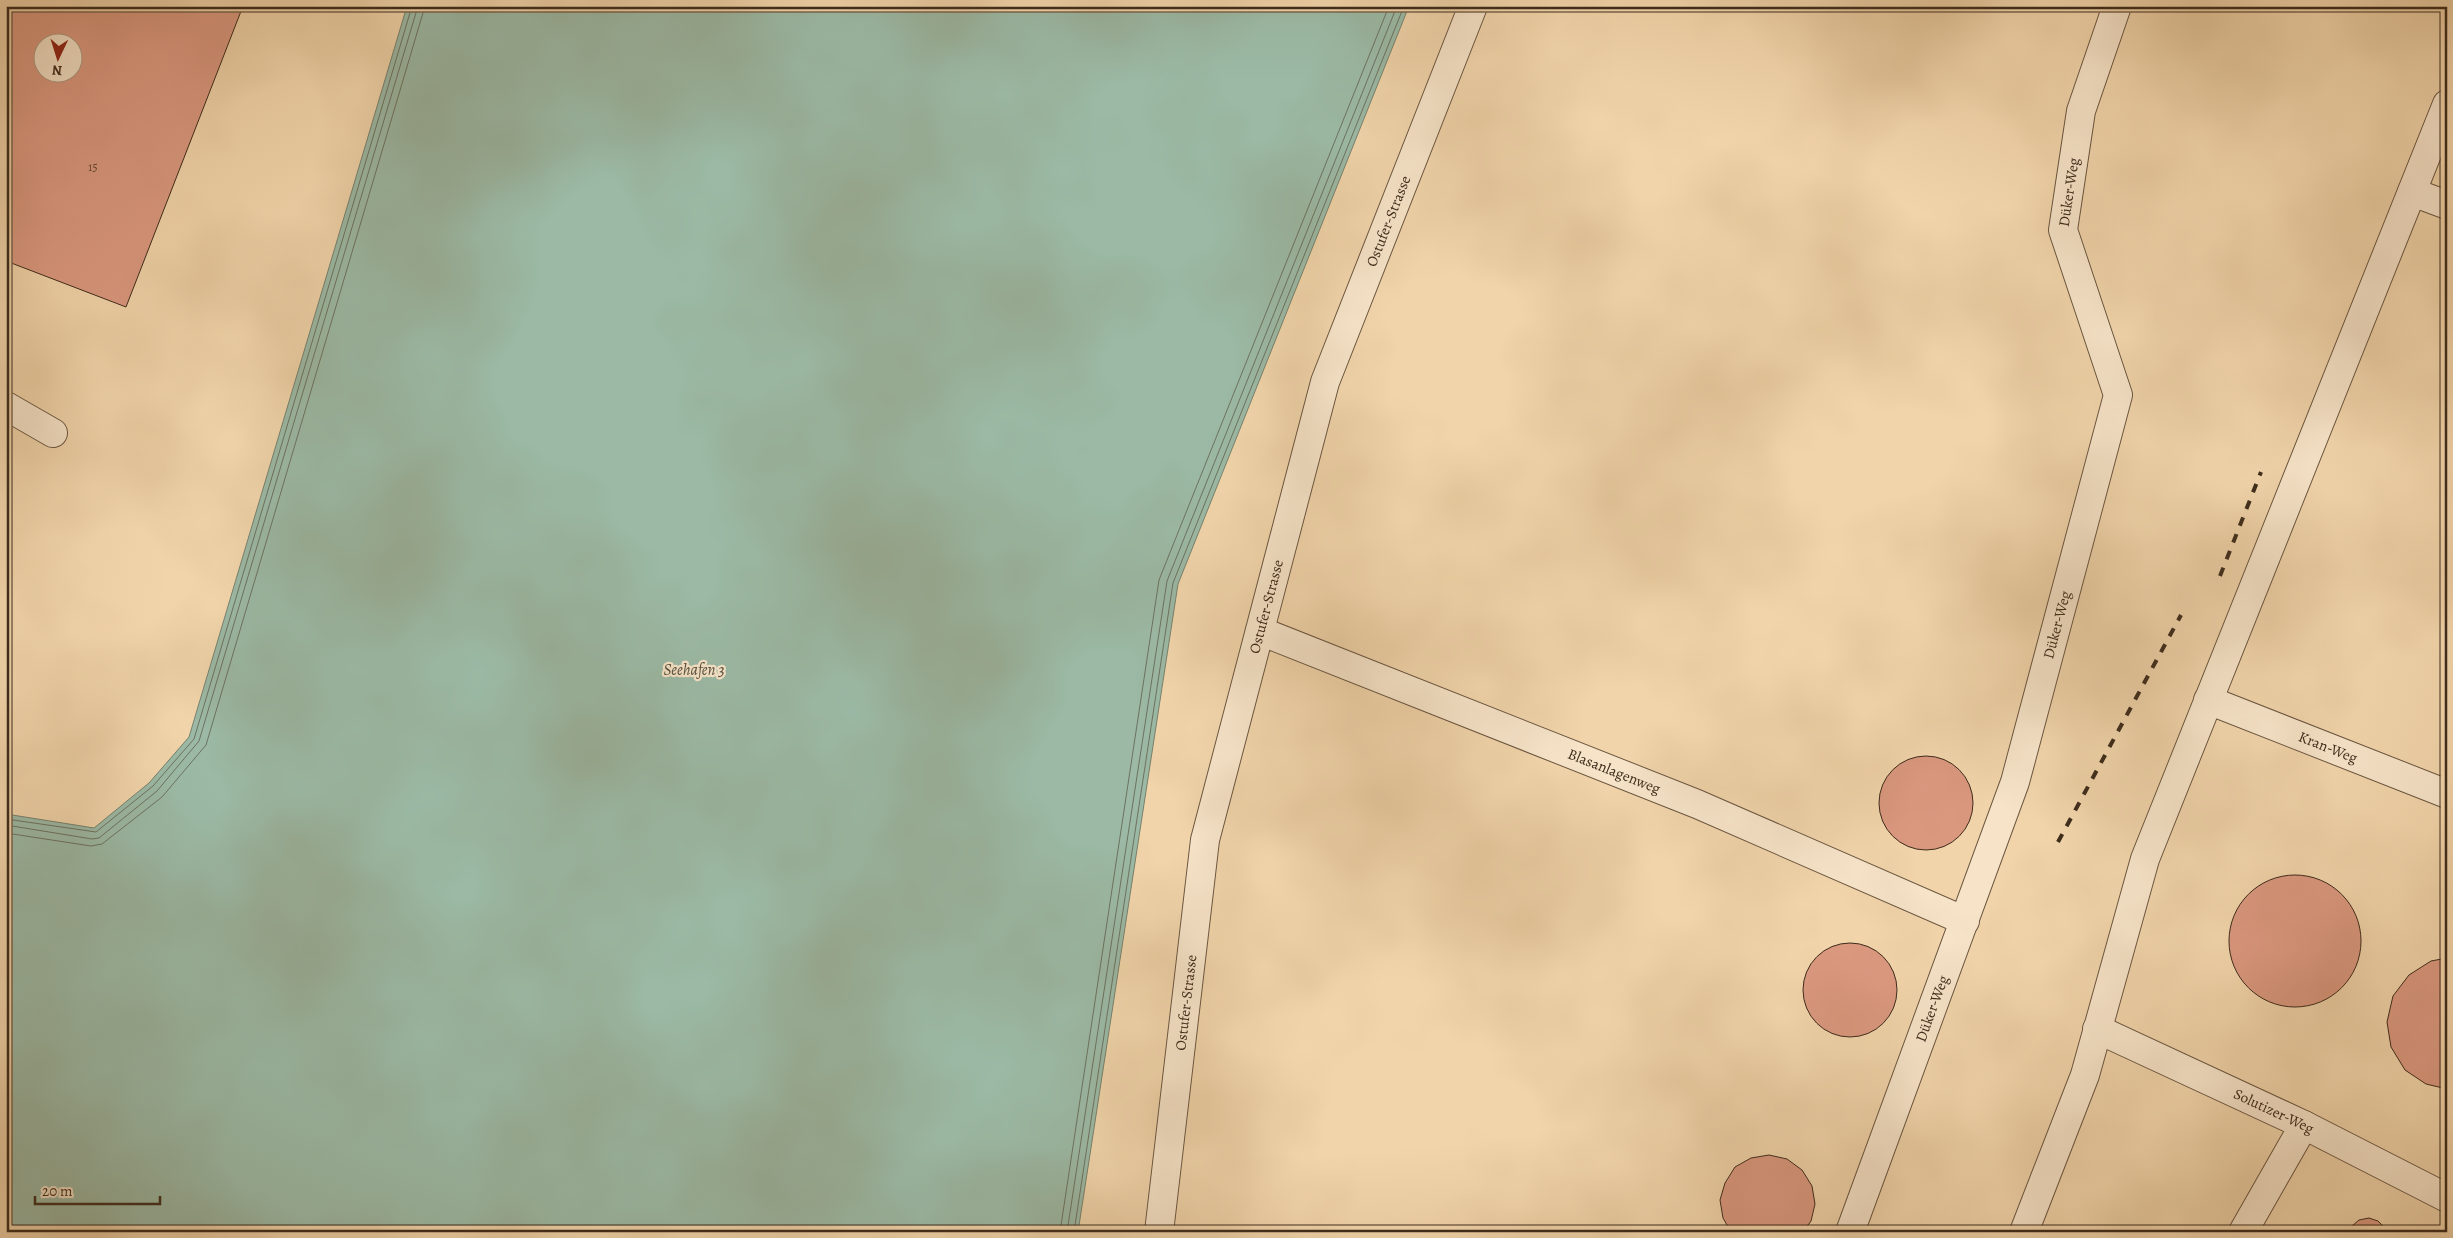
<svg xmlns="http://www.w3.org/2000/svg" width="2453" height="1238" viewBox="0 0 2453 1238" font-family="Alegreya,serif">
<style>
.water{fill:#9bb9a5;stroke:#76816e}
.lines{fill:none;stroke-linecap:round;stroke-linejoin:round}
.shore{stroke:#6c7260;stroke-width:1}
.building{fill:#da987f;stroke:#3e2c1c;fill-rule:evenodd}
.minor-casing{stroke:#6b5640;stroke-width:30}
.minor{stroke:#f6e3c8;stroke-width:28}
.rail{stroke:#3e2c1c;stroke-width:4;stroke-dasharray:9 9;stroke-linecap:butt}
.labels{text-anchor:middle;stroke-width:4.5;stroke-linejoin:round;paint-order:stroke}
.number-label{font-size:12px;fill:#654735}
.street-label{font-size:15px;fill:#3e2c1c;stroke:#f6e3c8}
.water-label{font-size:16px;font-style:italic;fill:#554f3e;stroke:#f6e3c8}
</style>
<rect width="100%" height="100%" fill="#f1d4aa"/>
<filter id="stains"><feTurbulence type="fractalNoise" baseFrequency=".004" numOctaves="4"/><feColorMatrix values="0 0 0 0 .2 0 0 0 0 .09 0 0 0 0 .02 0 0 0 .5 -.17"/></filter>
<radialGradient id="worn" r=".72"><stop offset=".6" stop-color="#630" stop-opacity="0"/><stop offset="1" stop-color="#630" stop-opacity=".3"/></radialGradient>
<path class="water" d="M 407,6 L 1409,6 L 1178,584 L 1078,1232 L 6,1232 L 6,814 L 94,828 L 149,783 L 189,737 Z"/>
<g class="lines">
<path class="shore" d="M 6,819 L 96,832 L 153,786 L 194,739 L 412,6
M 6,825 L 92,839 L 99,838 L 157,791 L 199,741 L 418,6
M 6,833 L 91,846 L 102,844 L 162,797 L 206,745 L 425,6
M 1060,1232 L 1159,580 L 1389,6
M 1067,1232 L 1167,581 L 1397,6
M 1074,1232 L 1173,583 L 1404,6"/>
</g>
<path class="building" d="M 6,6 L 243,6 L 126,307 L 6,261 ZM 42,42 L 72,42 L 72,72 L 42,72 Z
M1879 803a47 47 0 1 1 94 0a47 47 0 1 1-94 0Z
M2229 941a66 66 0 1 1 132 0a66 66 0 1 1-132 0Z
M1803 990a47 47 0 1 1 94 0a47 47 0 1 1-94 0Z
M 2447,958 L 2447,1089 L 2426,1084 L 2405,1070 L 2391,1047 L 2387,1022 L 2393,996 L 2409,975 L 2431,961 Z
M 1769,1155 L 1787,1159 L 1802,1170 L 1812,1186 L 1815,1204 L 1811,1221 L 1803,1232 L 1731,1232 L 1723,1218 L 1720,1200 L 1725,1183 L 1735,1167 L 1751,1158 Z
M 2369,1218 L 2378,1221 L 2389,1232 L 2345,1232 L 2359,1220 Z"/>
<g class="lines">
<defs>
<g id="minor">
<path d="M 2412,192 L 2447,205"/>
<path d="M 6,406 L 53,433"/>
<path id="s1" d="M 1260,631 L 1697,804 L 1965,921"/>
<path id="s2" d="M 2208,700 L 2447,794"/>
<path id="s3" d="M 2097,1029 L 2304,1125 L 2447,1198"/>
<path id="s4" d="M 1159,1232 L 1205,840 L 1325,382 L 1473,6"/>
<path id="s5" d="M 1850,1232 L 2015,782 L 2118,395 L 2063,230 L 2081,111 L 2117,6"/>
<path d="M 2024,1232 L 2085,1075 L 2145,859 L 2447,104"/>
<path d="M 2243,1232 L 2304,1125"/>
</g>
</defs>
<use href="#minor" class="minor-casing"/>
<use href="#minor" class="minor"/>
<path class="rail" d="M 2220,576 L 2261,472
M 2058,842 L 2181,615"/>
</g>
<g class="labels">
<g class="number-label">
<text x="93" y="171">15</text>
</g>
<g class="street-label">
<text dy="5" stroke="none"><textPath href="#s5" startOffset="1092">Düker-Weg</textPath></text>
<text dy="5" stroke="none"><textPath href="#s4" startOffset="1041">Ostufer-Strasse</textPath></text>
<text dy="5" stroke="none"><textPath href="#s4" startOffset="636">Ostufer-Strasse</textPath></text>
<text dy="5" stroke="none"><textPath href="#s5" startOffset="642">Düker-Weg</textPath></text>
<text dy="5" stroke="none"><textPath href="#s2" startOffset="129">Kran-Weg</textPath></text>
<text dy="5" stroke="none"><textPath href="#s1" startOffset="381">Blasanlagenweg</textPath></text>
<text dy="5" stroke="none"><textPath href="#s4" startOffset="231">Ostufer-Strasse</textPath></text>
<text dy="5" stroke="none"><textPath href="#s5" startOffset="238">Düker-Weg</textPath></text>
<text dy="5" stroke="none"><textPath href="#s3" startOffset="195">Solutizer-Weg</textPath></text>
</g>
<g class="water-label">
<text x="694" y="675">Seehafen 3</text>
</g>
</g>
<rect width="2453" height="1238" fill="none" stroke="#f1d4aa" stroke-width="25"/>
<rect x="8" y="8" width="2438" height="1223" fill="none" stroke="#3e2c1c" stroke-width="2.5"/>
<rect x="12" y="12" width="2428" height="1213" fill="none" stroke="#3e2c1c"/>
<g transform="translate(58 58) rotate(184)"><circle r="24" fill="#f6e3c8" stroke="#ac9a83"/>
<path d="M0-4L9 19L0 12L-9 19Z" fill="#8f2418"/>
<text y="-8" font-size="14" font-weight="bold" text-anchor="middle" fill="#3e2c1c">N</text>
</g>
<path d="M35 1196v8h125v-8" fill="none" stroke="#3e2c1c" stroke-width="2.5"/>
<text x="42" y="1196" font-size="15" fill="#3e2c1c" stroke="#f6e3c8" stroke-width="4" paint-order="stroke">20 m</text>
<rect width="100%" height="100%" filter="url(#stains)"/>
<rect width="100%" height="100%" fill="url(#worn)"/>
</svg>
